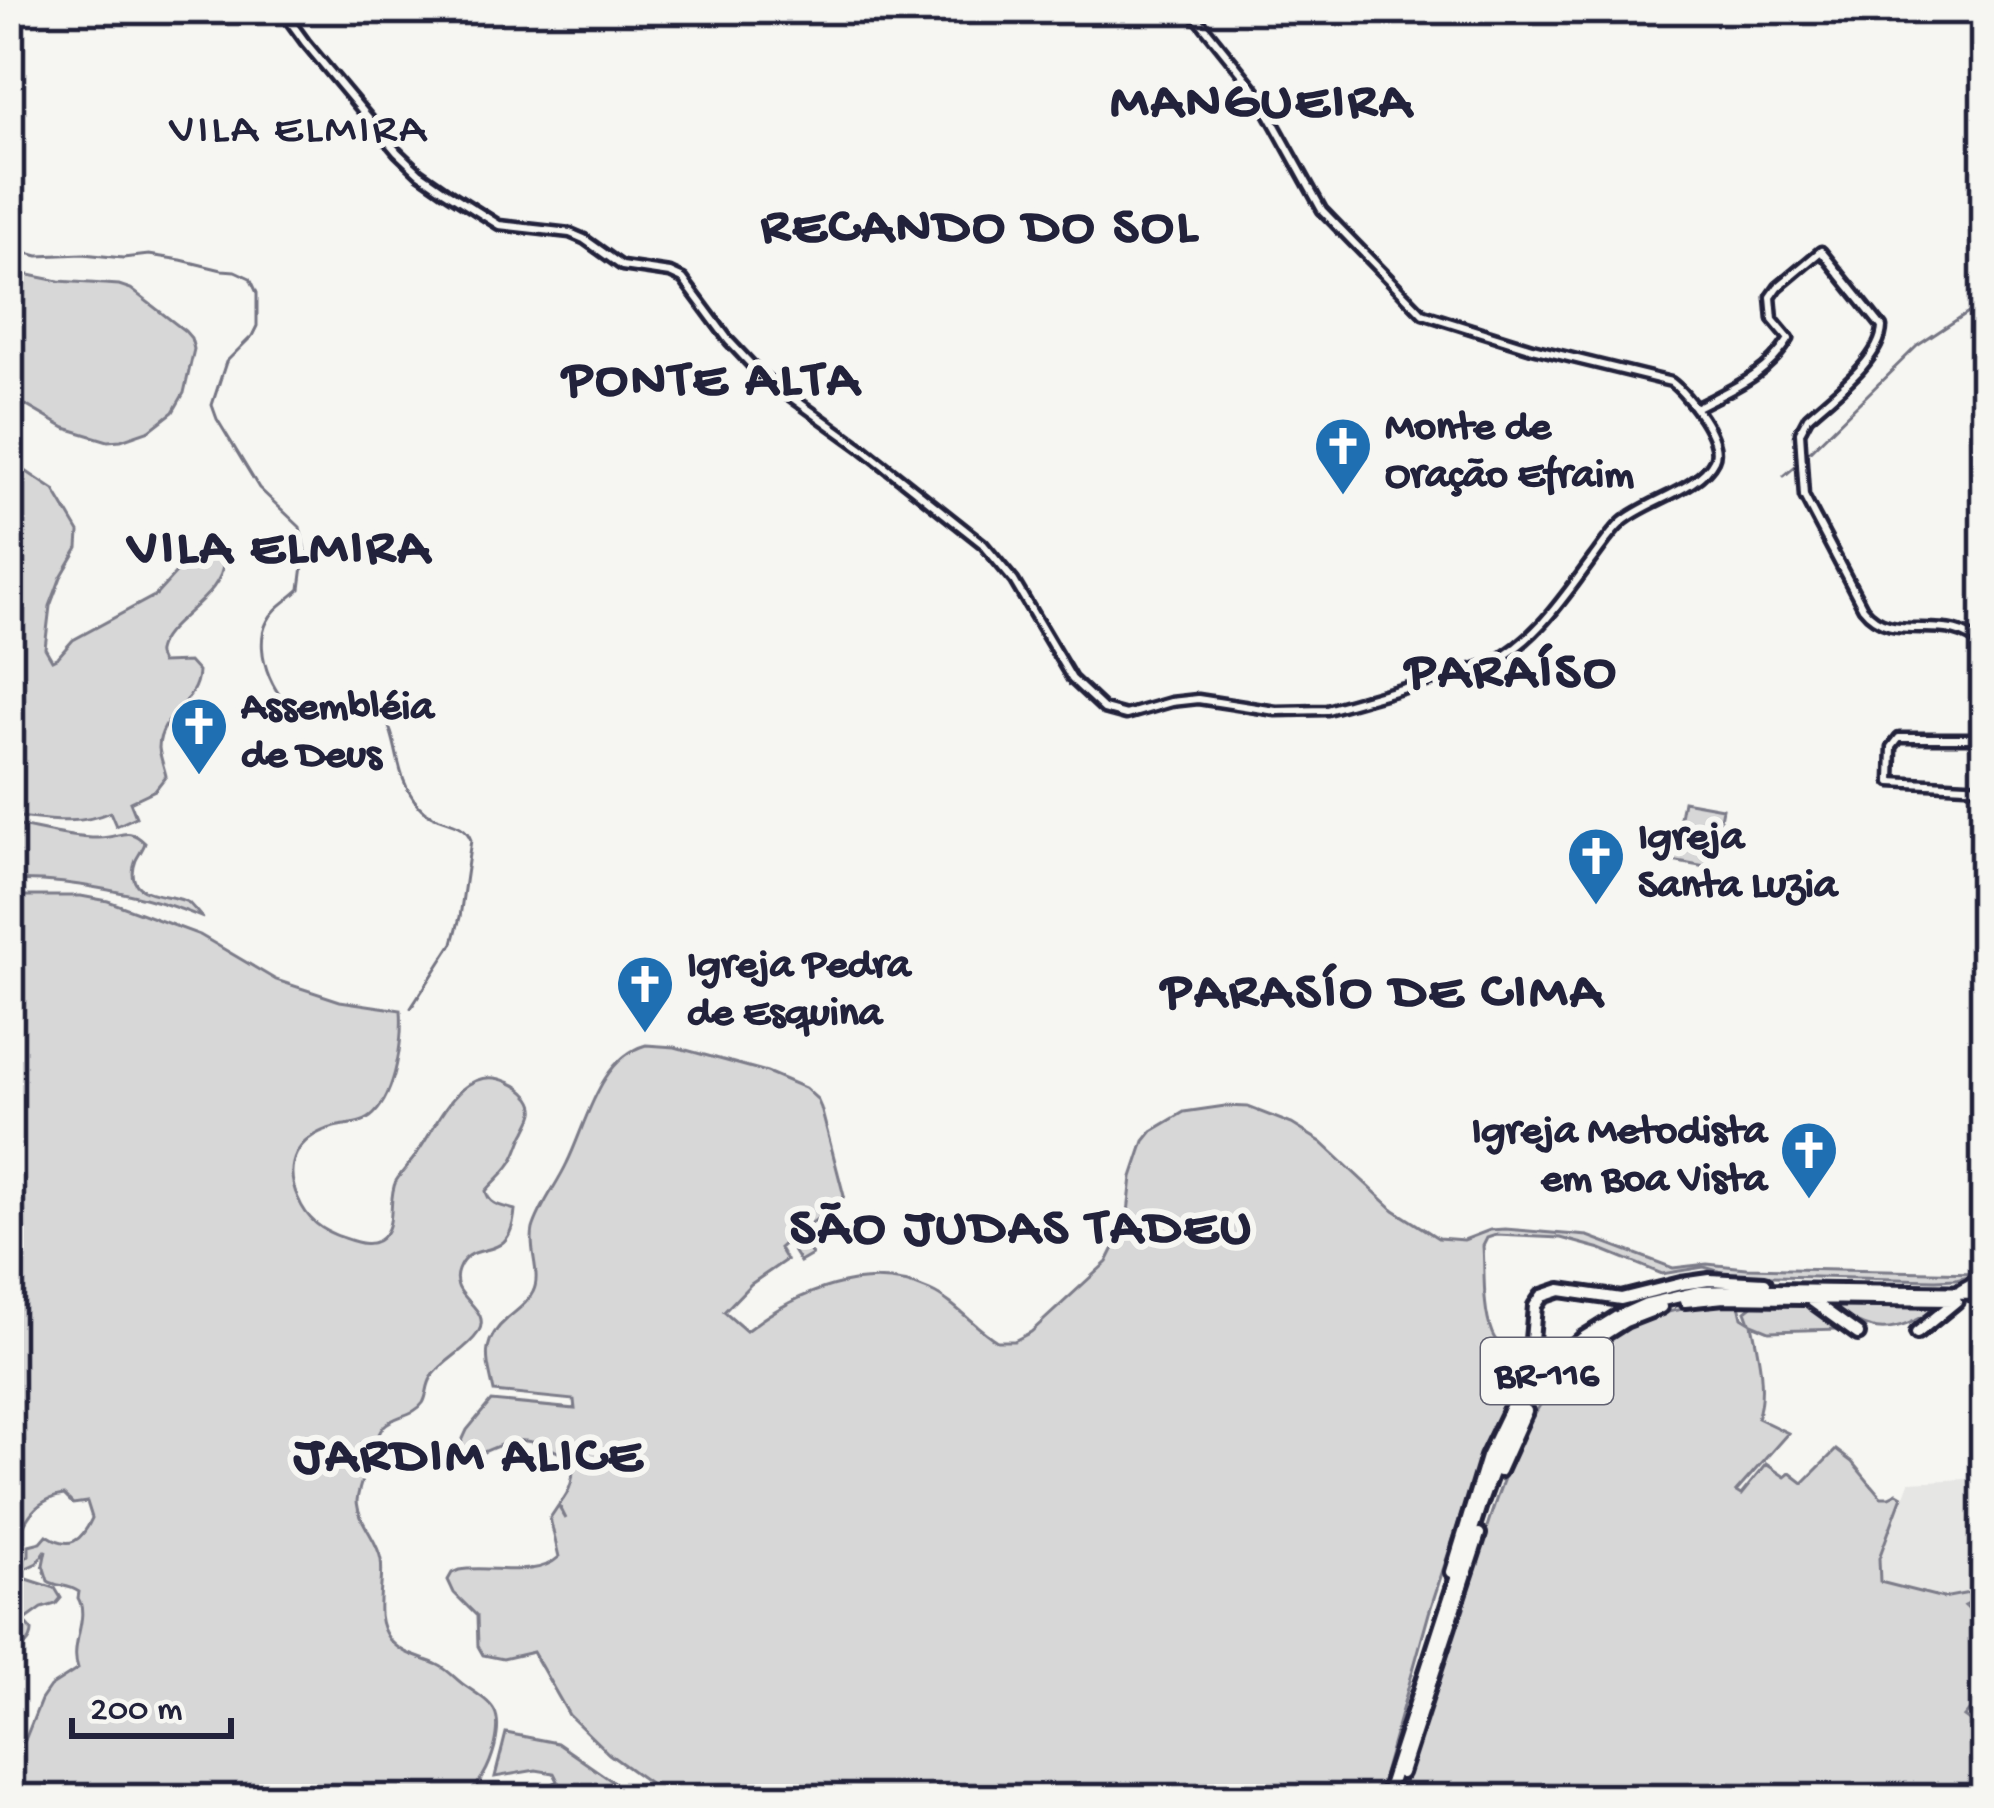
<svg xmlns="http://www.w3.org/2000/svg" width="1994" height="1808" viewBox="0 0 1994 1808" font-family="'Gochi Hand',sans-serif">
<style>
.built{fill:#e6e6e4}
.green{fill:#d7d7d7;stroke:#7c7c89;stroke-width:3}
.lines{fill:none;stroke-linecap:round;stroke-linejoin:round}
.stream{stroke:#757583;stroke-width:3}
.minor-casing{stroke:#22223b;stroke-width:15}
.highway-casing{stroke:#22223b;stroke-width:20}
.minor{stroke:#f6f6f2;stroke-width:6}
.highway{stroke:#f6f6f2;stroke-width:10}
.labels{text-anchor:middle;stroke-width:12;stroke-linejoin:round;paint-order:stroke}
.shield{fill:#f6f6f2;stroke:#626272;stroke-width:3}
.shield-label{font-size:39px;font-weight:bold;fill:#22223b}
.poi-label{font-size:42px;font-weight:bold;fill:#22223b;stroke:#f6f6f2;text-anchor:start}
.neighbourhood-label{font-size:45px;letter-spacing:3px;fill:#22223b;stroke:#f6f6f2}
.district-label{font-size:54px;font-weight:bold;letter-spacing:3px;fill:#22223b;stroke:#f6f6f2}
</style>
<rect width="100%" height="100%" fill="#f6f6f2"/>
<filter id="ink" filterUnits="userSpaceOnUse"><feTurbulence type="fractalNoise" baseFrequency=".00833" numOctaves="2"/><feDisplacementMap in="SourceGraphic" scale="24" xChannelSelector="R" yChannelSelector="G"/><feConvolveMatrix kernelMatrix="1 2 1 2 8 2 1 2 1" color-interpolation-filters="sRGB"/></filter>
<g filter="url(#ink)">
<path class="built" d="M 1985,1478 L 1985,1589 L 1943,1597 L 1881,1582 L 1880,1559 L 1909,1482 Z"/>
<path class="green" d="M 9,271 L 59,281 L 119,285 L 131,289 L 185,331 L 191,338 L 194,349 L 184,393 L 173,412 L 150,430 L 121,440 L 108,441 L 65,428 L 20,402 L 9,399 Z
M 9,460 L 54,490 L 79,532 L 78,548 L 61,577 L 50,606 L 45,648 L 52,660 L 58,657 L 73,640 L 156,595 L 204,542 C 216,542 221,546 223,559 C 227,593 170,619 160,645 C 156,655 158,655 161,663 L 189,662 L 198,672 C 197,704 159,715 159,748 C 160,757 164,767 166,776 L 155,790 L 130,802 L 136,817 L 116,826 L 110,812 C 77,827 43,819 9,816 Z
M 1683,801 L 1722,808 L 1711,868 L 1672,861 Z
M 9,824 C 38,829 69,838 99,838 C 121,838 127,825 145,843 C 143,849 139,854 136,860 C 120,902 173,891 189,903 C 190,904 202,918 203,918 C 151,895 65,878 9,881 Z
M 9,896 L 81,896 L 108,901 L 200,935 L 276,980 L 340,1001 L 401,1010 C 403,1040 396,1092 374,1114 C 362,1126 346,1123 331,1128 C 297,1138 283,1165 298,1198 C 307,1220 322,1231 344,1238 C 358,1243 375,1249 385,1234 C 395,1221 388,1197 396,1181 C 402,1171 412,1162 418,1152 C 439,1122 462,1061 508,1082 C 518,1086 523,1090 530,1098 C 539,1111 532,1118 526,1131 C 521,1139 519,1148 515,1156 C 509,1170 496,1179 486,1191 C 489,1206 503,1206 515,1210 C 510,1269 471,1235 458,1270 C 447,1298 494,1307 478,1333 C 466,1351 443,1360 432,1377 C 426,1385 428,1395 423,1403 C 414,1416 395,1415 384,1426 C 376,1434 357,1492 357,1502 C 359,1524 378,1540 381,1560 C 385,1587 371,1617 390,1640 C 404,1656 421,1657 438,1665 C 449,1670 457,1681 467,1687 C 494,1705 503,1711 495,1746 C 489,1769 481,1783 463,1799 L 144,1799 C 129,1788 116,1785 102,1799 L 9,1799 L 9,1760 L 25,1740 L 41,1700 L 50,1687 L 78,1669 C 69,1645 90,1618 78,1598 L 79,1592 C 68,1584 57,1587 48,1581 L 43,1565 L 46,1550 L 37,1563 L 9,1576 L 9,1572 L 29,1555 L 29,1545 L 41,1542 L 47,1535 C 70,1550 81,1542 92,1518 L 87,1502 L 73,1504 L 64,1495 C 28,1500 20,1532 9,1562 Z
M 646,1045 L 675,1047 L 767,1072 L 805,1088 L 817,1099 L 821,1108 L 844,1196 L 839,1203 L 790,1239 L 800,1235 L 812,1255 L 800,1262 L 787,1241 L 779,1248 L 786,1260 L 751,1284 L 724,1312 L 746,1331 C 796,1292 867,1262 930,1291 C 955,1302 974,1327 997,1341 L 1014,1341 L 1031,1332 L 1107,1262 L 1127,1222 L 1132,1177 L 1144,1141 L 1152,1131 L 1184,1112 L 1225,1106 L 1248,1107 L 1292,1124 L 1321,1142 L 1394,1210 L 1438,1238 L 1464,1240 L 1490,1230 L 1505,1229 L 1588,1236 L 1673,1268 L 1707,1264 L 1747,1268 L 1981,1273 L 1956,1279 L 1936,1280 L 1732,1275 L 1704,1267 L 1662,1274 L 1601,1249 L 1561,1238 L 1496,1235 L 1487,1238 L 1483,1246 C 1485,1273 1482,1307 1492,1333 C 1498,1348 1513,1357 1518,1372 L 1472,1481 L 1429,1613 L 1377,1799 L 672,1799 L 609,1754 L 569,1715 L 533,1652 L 503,1659 L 483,1655 L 478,1646 L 477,1616 L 454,1593 L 448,1580 L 452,1573 L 459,1570 C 491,1564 534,1580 559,1557 L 550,1518 L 558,1506 L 566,1519 L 559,1505 C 570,1492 577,1474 570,1458 C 521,1433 517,1437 468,1459 L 461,1443 L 467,1430 L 491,1401 L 575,1409 L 574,1400 L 494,1392 C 487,1359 479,1343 508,1318 C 517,1310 528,1303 533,1292 C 542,1274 528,1250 533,1229 C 540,1205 557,1185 567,1163 C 586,1125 599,1058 646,1045 Z
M 1739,1304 L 1742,1317 L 1750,1322 L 1746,1311 L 1755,1304 L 1804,1304 L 1843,1329 L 1769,1331 L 1752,1324 C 1758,1352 1767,1391 1757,1418 L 1788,1433 L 1736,1492 L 1741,1495 L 1766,1464 L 1785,1477 L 1790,1473 L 1803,1483 L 1836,1450 L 1852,1462 L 1881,1497 L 1889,1497 L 1897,1493 L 1902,1496 L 1879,1558 L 1880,1582 L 1943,1598 L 1985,1590 L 1985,1596 L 1965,1606 L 1985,1625 C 1985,1663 1991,1687 1964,1717 L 1972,1723 L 1985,1722 L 1985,1799 L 1399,1799 C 1423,1732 1444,1666 1465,1598 C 1511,1446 1547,1305 1739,1304 Z
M 1828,1304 L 1939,1307 C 1894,1336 1871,1338 1828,1304 Z
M 27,1579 L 55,1588 L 61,1598 L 56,1604 L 42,1608 L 24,1621 L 32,1630 C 33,1643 19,1650 9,1656 L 9,1584 Z
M 506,1733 L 557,1743 L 638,1799 L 476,1799 L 491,1785 L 549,1786 L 558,1781 L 554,1773 L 536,1770 L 495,1777 Z"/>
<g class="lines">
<path class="stream" d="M 9,248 L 38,256 L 83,254 L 123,258 L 149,255 L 181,260 L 222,270 L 235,271 L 250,278 L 257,293 L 257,326 L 252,336 L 226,362 L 212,405 L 217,419 L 259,488 L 300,527 L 305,550 L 300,589 C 289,600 274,607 267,622 C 252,651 275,707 307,717 C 331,724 358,705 381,710 C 402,745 392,774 419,806 C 435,825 463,818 471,840 L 460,917 L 453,943 L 411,1008
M 1805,456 L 1917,346 L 1985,301
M 1784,476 L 1798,464"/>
<defs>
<path id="minor" d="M 281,9 L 305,42 L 397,152 L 419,173 L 445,191 L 499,225 L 570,233 L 584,239 L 622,266 L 670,273 L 683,279 L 729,341 L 761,375 L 863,449 L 983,544 L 1014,581 L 1072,679 L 1104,709 L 1126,715 L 1171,702 L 1198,699 L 1276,711 L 1327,710 L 1490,664 C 1535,642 1564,597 1593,558 C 1602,546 1611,532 1622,522 C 1646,501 1700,489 1714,460 C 1724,440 1687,394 1671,382 L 1532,348 L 1423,314 L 1322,210 L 1256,91 L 1190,9
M 1695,408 C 1733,388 1765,377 1789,339 L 1773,320 L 1771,297 L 1778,287 L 1821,251 L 1882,327 C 1881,360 1832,395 1808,417 L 1800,432 L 1804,496 L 1863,608 C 1894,648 1947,608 1985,648
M 1985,738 L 1899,738 L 1892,747 L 1891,782 L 1985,787"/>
<path id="highway" d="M 1961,1290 L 1985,1277
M 1811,1300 L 1858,1334
M 1685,1301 L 1724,1297 L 1954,1300
M 1917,1333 L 1956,1301
M 1587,1345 L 1625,1321 L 1661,1307
M 1499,1471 L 1526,1411
M 1452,1572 L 1487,1457 L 1523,1382 L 1531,1351 L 1535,1306 L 1542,1296 L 1560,1290 L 1621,1299 L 1681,1284 L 1709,1280 L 1765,1283
M 1401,1773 L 1479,1534
M 1385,1799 L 1480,1505 L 1510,1423 L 1544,1374 L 1583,1338 L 1617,1317 L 1646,1304 L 1698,1292 L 1772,1290 L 1985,1293"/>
</defs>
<use href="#minor" class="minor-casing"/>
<use href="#highway" class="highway-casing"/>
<use href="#minor" class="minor"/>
<use href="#highway" class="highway"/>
</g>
</g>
<defs>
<symbol id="church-pin" viewBox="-11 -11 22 30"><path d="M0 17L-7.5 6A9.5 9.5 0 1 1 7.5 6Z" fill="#1f6fb2" stroke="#f6f6f2"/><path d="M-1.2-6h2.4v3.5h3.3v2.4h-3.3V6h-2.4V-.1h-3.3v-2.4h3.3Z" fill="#fff"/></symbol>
</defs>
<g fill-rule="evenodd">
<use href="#church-pin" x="1310" y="413" width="66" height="90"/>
<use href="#church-pin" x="166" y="693" width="66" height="90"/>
<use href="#church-pin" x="1563" y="823" width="66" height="90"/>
<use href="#church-pin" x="612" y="951" width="66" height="90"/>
<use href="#church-pin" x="1776" y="1117" width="66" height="90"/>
</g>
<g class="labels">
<rect class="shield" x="1481" y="1338" width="132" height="66" rx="9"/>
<g class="shield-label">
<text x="1547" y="1385">BR-116</text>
</g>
<g class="poi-label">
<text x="1385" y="437">Monte de<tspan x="1385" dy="48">Oração Efraim</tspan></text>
<text x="241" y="717">Assembléia<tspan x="241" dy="48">de Deus</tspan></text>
<text x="1638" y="847">Igreja<tspan x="1638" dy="48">Santa Luzia</tspan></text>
<text x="687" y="975">Igreja Pedra<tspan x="687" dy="48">de Esquina</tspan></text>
<text x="1767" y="1141" text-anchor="end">Igreja Metodista<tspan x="1767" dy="48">em Boa Vista</tspan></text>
</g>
<g class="neighbourhood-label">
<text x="299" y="140">VILA ELMIRA</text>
</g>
<g class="district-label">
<text x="1262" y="115">MANGUEIRA</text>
<text x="980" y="240">RECANDO DO SOL</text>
<text x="712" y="393">PONTE ALTA</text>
<text x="280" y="561">VILA ELMIRA</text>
<text x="1512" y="685">PARAÍSO</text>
<text x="1383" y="1005">PARASÍO DE CIMA</text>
<text x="1022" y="1241">SÃO JUDAS TADEU</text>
<text x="469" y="1469">JARDIM ALICE</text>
</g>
</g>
<rect width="1994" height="1808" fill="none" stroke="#f6f6f2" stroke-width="48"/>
<rect x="24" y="24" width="1946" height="1760" fill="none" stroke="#22223b" stroke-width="4.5" filter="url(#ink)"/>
<path d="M72 1718v18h159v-18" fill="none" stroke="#22223b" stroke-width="6"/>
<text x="90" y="1718" font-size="36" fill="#22223b" stroke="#f6f6f2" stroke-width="9" paint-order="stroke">200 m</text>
</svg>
